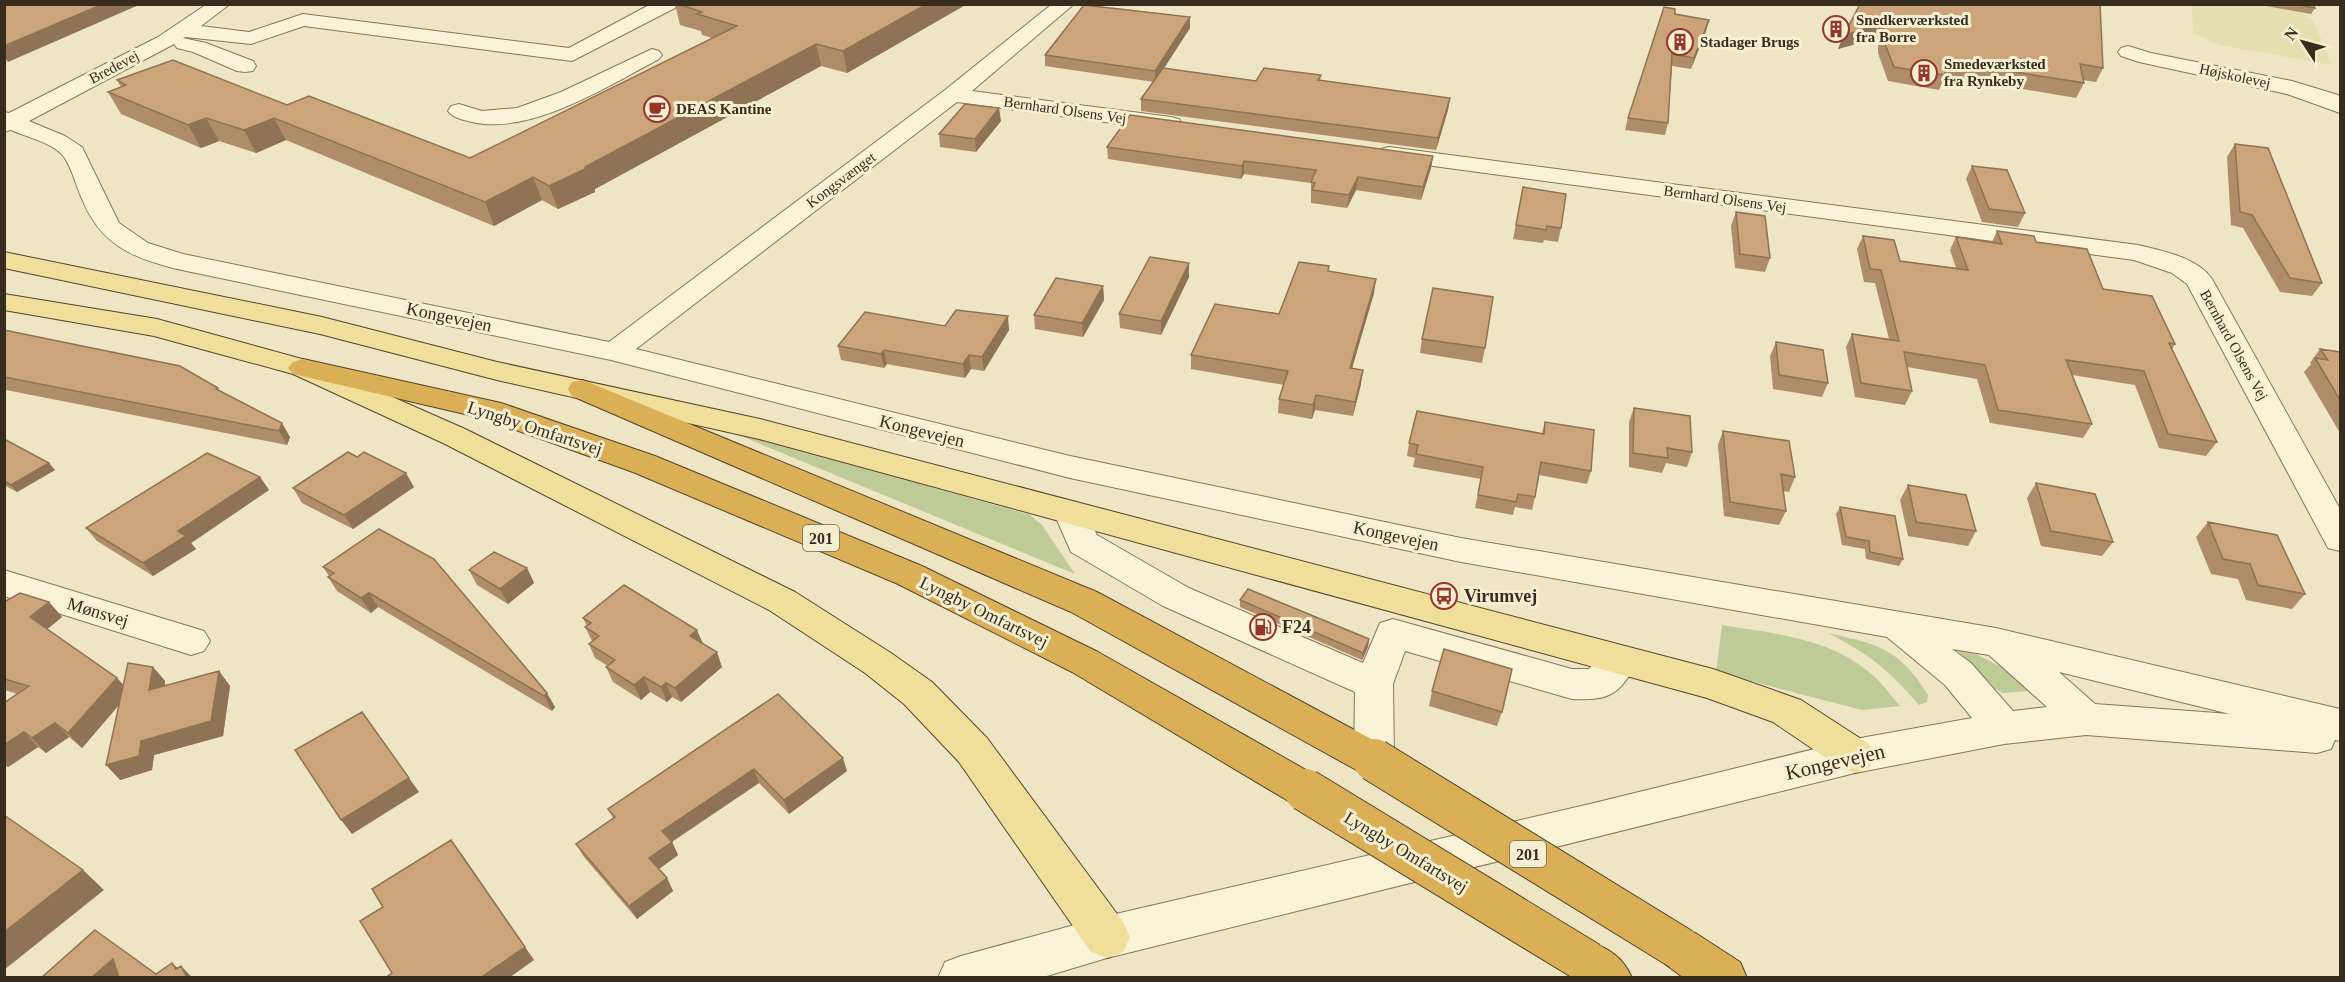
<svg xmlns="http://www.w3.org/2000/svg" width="2345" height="982" viewBox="0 0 2345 982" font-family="'Times New Roman',serif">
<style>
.farmland{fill:#e3e0b0}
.green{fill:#bfcb97}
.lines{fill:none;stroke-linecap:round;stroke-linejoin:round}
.minor-casing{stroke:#87775a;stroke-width:2}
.major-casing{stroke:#55442e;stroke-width:2}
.highway-casing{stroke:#55442e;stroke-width:2}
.minor{fill:#f8f2d6;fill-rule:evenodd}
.major{fill:#f0df9b;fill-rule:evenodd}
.highway{fill:#dbaf55;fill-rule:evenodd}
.highway-bridge-casing{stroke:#55442e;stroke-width:44;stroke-linecap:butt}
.highway-bridge{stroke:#dbaf55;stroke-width:42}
.wall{fill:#af8d68}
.shaded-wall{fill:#8e7355}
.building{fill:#cba479;stroke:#8e7355;stroke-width:1.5}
.labels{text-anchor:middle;stroke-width:6;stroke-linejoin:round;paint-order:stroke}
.far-poi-label{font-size:15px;font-weight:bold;fill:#372d1e;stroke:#f5efd2;text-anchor:start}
.far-street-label{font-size:15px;fill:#372d1e;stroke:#f5efd2}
.shield{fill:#f5efd2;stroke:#706754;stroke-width:1.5}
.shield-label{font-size:16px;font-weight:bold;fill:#372d1e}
.street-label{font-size:18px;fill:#372d1e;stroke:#f5efd2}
.poi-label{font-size:18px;font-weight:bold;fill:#372d1e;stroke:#f5efd2;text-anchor:start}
.near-street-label{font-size:21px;fill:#372d1e;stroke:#f5efd2}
</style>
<rect width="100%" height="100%" fill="#ede5c3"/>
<path class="farmland" d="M 2192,5 L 2288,5 L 2313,20 L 2332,65 L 2220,45 L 2193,33 Z"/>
<path class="green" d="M 719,427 L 1030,515 L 1042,525 L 1075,574 Z
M 1722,625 C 1770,633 1830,638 1869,672 C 1881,681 1890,695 1900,706 L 1862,710 L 1716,672 Z
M 1828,633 C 1878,644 1900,649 1928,695 L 1927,702 L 1919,705 C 1888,669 1870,655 1828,633 Z
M 1954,647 L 1963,647 L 2020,677 L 2030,691 L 2003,693 L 1996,689 Z"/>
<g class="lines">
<defs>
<path id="minor" d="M 207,4 L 230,4 L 201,26 L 249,32 L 303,14 L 569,48 L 651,4 L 677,4 L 675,8 L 572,61 L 304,26 L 251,44 L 185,37 L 183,38 L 206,43 L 253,61 L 256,66 L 253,71 L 245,72 L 237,71 L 193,52 L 177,48 L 174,44 L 29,121 L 65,136 L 82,147 L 119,223 L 148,243 L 183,254 L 609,342 L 945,90 L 1052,4 L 1074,4 L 972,91 L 1171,117 L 1179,119 L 1182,124 L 1179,129 L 1171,131 L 957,102 L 636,349 L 1070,456 L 1461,538 L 1996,628 L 2340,709 L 2340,741 L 2335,740 L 2331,749 L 2317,753 L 2086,735 L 2004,744 L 1855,773 L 1107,958 L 1040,978 L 938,978 L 945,962 L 961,956 L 1107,916 L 1594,803 L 1855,739 L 1972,718 L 1945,685 L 1887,637 L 1461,562 L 1070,478 L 611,360 L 177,269 C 132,258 100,244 82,199 C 76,186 72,168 64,157 C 54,143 26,137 11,130 L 4,132 L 4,112 L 9,113 L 158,37 ZM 1952,649 L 1989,655 L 2047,707 L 2013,711 L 1971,663 ZM 2059,672 L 2230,714 L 2095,704 Z
M 2128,46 L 2151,53 L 2292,81 L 2338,95 L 2340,97 L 2340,113 L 2287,94 L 2139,62 L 2121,56 L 2118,52 L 2121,48 Z
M 652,49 L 659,51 L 662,55 L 659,59 C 608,86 527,138 468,121 C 460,119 452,117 448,111 L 451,106 L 459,104 L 482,111 L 517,108 L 561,92 Z
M 1389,147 L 2138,245 C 2162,251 2197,257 2212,279 L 2340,509 L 2340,551 L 2328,548 L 2187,284 L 2172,273 L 2134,260 L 1381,159 L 1377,154 L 1381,149 Z
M 1071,501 L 1083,505 L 1097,535 L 1189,588 L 1363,663 L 1380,623 L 1393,619 L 1572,669 L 1589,669 C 1604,652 1609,641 1633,649 L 1639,659 C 1620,694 1611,701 1572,699 L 1405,651 L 1393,684 L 1394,760 L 1388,772 L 1374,777 L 1360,772 L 1354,760 L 1355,692 L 1163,606 L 1071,552 L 1054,513 L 1059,505 Z
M 4,570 L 204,631 L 210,641 L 204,651 L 191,655 L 4,596 Z"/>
<path id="major" d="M 4,252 L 322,317 L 497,362 L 760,419 L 1713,669 L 1801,700 L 1869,744 L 1875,756 L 1869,768 L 1855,773 L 1841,768 L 1773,722 L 1707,698 L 759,439 L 497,380 L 320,334 L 4,268 Z
M 4,294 L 157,319 L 313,362 L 465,429 L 795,592 L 891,653 L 932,682 L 987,738 L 1123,922 L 1130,937 L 1123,952 L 1107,958 L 1091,952 L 959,762 L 904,704 L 865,673 L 769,610 L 443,443 L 293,374 L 154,336 L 4,310 Z"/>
<path id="highway" d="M 303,359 L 501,403 L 655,456 L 922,566 L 1098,652 L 1320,778 L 1326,790 L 1320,802 L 1305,808 L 1290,802 L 1072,672 L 898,584 L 633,472 L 482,418 L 293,374 L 288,368 L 293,362 Z
M 583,380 L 1097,592 L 1388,748 L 1394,760 L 1388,772 L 1374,777 L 1360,772 L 1071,612 L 572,396 L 568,389 L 572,382 Z
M 1681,927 L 1697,934 L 1740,962 L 1747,978 L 1684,978 L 1665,964 L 1658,949 L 1665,934 Z
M 1589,941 C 1609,949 1623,957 1632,978 L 1572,978 L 1566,963 L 1573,948 Z"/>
</defs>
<use href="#minor" class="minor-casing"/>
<use href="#major" class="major-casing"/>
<use href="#highway" class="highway-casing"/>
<use href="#minor" class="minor"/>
<use href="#major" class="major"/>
<use href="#highway" class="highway"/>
<defs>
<path id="highway-bridge" d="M 1374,760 L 1681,949
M 1305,790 L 1589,963"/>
</defs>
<use href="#highway-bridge" class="highway-bridge-casing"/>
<use href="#highway-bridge" class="highway-bridge"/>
</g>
<path class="wall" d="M 675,4 L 967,4 L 847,73 L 821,66 L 595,189 L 595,192 L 558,209 L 542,200 L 494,226 L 286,140 L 256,153 L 219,141 L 201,148 L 121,114 L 108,92 L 121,87 L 117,80 L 287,105 L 470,158 L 712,38 L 702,35 L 701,31 L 680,25 Z
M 1860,4 L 2103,68 L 2096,82 L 2083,80 L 2084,83 L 2076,98 L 1945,76 L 1939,90 L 1888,81 L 1878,53 L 1878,43 L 1874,42 L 1873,39 L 1838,49 L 1844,35 Z
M 2255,4 L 2313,4 L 2315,8 L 2311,14 Z
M 1675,14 L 1709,20 L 1706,31 L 1691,69 L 1672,66 L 1668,123 L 1665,135 L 1625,130 L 1628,118 Z
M 1190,17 L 1190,28 L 1164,68 L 1256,81 L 1321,75 L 1320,80 L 1450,98 L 1448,110 L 1436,150 L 1141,111 L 1141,99 L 1154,82 L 1045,66 L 1045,55 Z
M 1001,121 L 976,152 L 940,147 L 939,134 Z
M 2235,144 L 2322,283 L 2312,296 L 2280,292 L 2243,228 L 2231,225 L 2227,157 Z
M 1107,147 L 1433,156 L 1431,168 L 1421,200 L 1356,190 L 1347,208 L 1311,203 L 1311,183 L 1244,174 L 1241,179 L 1108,159 Z
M 1972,166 L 2025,213 L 2018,227 L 1982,222 L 1966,179 Z
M 1523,187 L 1561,228 L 1558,242 L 1544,240 L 1543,243 L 1513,239 Z
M 1736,212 L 1770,258 L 1765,272 L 1735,268 L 1731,226 Z
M 1997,231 L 2036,242 L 2103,289 L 2175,344 L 2172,349 L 2217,442 L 2206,456 L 2159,448 L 2135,385 L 2072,375 L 2092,424 L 2083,438 L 1990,423 L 1977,379 L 1907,367 L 1912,391 L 1905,405 L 1855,397 L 1846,347 L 1852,334 L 1889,339 L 1875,283 L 1864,282 L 1857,249 L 1863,236 L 1900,261 L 1956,268 L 1950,250 L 1956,237 L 1992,242 Z
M 1189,263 L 1189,277 L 1161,335 L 1120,328 L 1119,314 Z
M 1329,271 L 1374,293 L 1352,368 L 1361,384 L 1353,416 L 1315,410 L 1312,419 L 1278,413 L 1279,399 L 1284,385 L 1191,369 L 1191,355 L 1279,314 Z
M 1103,286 L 1104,300 L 1083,337 L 1035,329 L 1034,315 Z
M 945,326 L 1009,330 L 984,371 L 971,369 L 965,378 L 887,364 L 884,368 L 841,360 L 838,346 Z
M 4,330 L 221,391 L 290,437 L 287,445 L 6,390 L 5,388 Z
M 1422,339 L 1485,348 L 1482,363 L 1420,353 Z
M 1776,342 L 1828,383 L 1822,397 L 1773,389 L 1770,356 Z
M 2320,349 L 2340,352 L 2340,433 L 2304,372 L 2311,364 L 2310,363 Z
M 1634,408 L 1692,452 L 1687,467 L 1666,463 L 1662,473 L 1629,467 L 1629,422 Z
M 1545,422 L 1591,471 L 1587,484 L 1539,475 L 1535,497 L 1532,510 L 1515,507 L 1513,515 L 1475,508 L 1481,479 L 1413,467 L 1415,458 L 1407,456 L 1409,443 L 1542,433 Z
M 1723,431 L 1795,477 L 1789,492 L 1783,491 L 1786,511 L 1779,525 L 1724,516 L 1718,445 Z
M 4,439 L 55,470 L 17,492 L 4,485 Z
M 357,457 L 414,487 L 353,529 L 302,503 L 293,488 Z
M 260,477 L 269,490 L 191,543 L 196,549 L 153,576 L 97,541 L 86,528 Z
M 2036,483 L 2113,542 L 2102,556 L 2041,546 L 2027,498 Z
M 1908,485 L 1976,531 L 1968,546 L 1908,536 L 1900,500 Z
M 1840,507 L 1903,559 L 1899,566 L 1866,559 L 1865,549 L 1842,545 L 1836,514 Z
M 2208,522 L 2305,594 L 2292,609 L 2246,600 L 2238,579 L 2211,574 L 2196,537 Z
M 379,529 L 555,707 L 552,711 L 378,607 L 371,613 L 337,591 L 328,577 L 329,576 L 323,567 Z
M 527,568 L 534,583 L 508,604 L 477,585 L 469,570 Z
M 1240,600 L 1369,639 L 1368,647 L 1362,660 L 1240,607 Z
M 4,602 L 49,602 L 62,617 L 47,629 L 124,685 L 153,667 L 165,681 L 165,686 L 219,671 L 230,686 L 223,736 L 154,755 L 152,770 L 120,780 L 119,705 L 82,748 L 69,737 L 46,753 L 38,747 L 8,767 L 4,765 L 4,703 L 18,694 L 4,690 Z
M 583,618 L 703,644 L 722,667 L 681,702 L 672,697 L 667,702 L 650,692 L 641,700 L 613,682 L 606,667 L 608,666 L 595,658 L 589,644 L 592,641 L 585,627 L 587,626 Z
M 1432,691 L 1502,712 L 1497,726 L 1429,706 Z
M 778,694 L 847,771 L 789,814 L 759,783 L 672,842 L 678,855 L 659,869 L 667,878 L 673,891 L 637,919 L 584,857 L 576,844 L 613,818 L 608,809 Z"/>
<path class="shaded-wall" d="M 103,4 L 141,4 L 8,62 L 4,56 L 4,46 Z
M 927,4 L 967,4 L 847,73 L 843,51 Z
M 1190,17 L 1190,28 L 1155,82 L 1155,71 Z
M 1709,20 L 1706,31 L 1691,69 L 1694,58 Z
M 1878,25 L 1873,39 L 1838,49 L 1844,35 Z
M 816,44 L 821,66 L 595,189 L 595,192 L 558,209 L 549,186 Z
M 1450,98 L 1448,110 L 1436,150 L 1438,138 Z
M 999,108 L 1001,121 L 976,152 L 975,139 Z
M 206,118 L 219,141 L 201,148 L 188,125 Z
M 274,118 L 286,140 L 256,153 L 244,130 Z
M 1433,156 L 1431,168 L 1421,200 L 1423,187 Z
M 1244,161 L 1244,174 L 1241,179 L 1242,166 Z
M 533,177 L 542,200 L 494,226 L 485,202 Z
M 1358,177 L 1356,190 L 1347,208 L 1349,195 Z
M 1189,263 L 1189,277 L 1161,335 L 1161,321 Z
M 1376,279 L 1374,293 L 1348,382 L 1350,368 Z
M 1103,286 L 1104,300 L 1083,337 L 1082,323 Z
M 1008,316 L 1009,330 L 984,371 L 982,357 Z
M 884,350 L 887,364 L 884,368 L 881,354 Z
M 969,355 L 971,369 L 965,378 L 963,364 Z
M 1363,370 L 1361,384 L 1353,416 L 1355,402 Z
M 1316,395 L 1315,410 L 1312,419 L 1313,405 Z
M 282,423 L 290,437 L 287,445 L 279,431 Z
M 49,463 L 55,470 L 17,492 L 11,485 Z
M 406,473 L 414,487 L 353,529 L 344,515 Z
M 260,477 L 269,490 L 191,543 L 196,549 L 153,576 L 143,563 L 178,531 Z
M 527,568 L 534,583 L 508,604 L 500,589 Z
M 369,593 L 378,607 L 371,613 L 361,598 Z
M 49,602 L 62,617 L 44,632 L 30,617 Z
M 697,630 L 703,644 L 690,636 Z
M 1369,639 L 1368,647 L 1362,660 L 1363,653 Z
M 717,652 L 722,667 L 681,702 L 675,688 Z
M 153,667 L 165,681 L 162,704 L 149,690 Z
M 219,671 L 230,686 L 223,736 L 154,755 L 152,770 L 120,780 L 106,765 Z
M 644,677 L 650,692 L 641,700 L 634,685 Z
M 117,678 L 130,692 L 82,748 L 68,733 Z
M 666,683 L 672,697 L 667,702 L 661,687 Z
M 547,693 L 555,707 L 552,711 L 544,696 Z
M 55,723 L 69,737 L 46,753 L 32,738 Z
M 24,732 L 38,747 L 8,767 L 4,764 L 4,745 Z
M 843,758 L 847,771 L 789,814 L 784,800 Z
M 754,769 L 759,783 L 668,844 L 662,831 Z
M 409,778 L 419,792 L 352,834 L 341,820 Z
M 672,842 L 678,855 L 656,871 L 649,858 Z
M 461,853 L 534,960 L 509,978 L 480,978 Z
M 83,870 L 104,890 L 4,970 L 4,932 Z
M 667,878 L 673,891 L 637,919 L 629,906 Z
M 113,959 L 133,978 L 91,978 Z
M 172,963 L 186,976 L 181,966 L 193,978 L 185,978 L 176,969 Z"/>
<path class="building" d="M 4,4 L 103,4 L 4,46 Z
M 678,4 L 927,4 L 843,51 L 816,44 L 585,167 L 587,168 L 549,186 L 533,177 L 485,202 L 274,118 L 244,130 L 206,118 L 188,125 L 108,92 L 126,85 L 117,80 L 173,60 L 287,105 L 309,96 L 470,158 L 737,26 L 697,14 L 702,12 Z
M 1860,4 L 2100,4 L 2103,68 L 2080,64 L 2084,83 L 1945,61 L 1945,75 L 1894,67 L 1883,39 L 1884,28 L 1879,28 L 1878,25 L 1844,35 Z
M 2294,4 L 2313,4 L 2315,8 Z
M 1084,5 L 1190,17 L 1155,71 L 1045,55 Z
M 1664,7 L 1675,9 L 1675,14 L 1709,20 L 1694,58 L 1672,54 L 1668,123 L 1628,118 Z
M 1163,68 L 1256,81 L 1264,68 L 1321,75 L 1318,80 L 1450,98 L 1438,138 L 1141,99 Z
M 965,104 L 999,108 L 975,139 L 939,134 Z
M 1130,115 L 1433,156 L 1423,187 L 1358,177 L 1349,195 L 1312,190 L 1315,183 L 1311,182 L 1316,170 L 1244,161 L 1242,166 L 1107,147 Z
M 2235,144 L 2268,148 L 2322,283 L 2290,278 L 2252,215 L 2240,212 Z
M 1972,166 L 2007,170 L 2025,213 L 1989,209 Z
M 1523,187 L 1566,194 L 1561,228 L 1547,226 L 1546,230 L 1516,225 Z
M 1736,212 L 1765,216 L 1770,258 L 1740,254 Z
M 1997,231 L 2034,236 L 2036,242 L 2087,249 L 2103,289 L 2152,296 L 2175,344 L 2169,343 L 2217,442 L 2168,434 L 2144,371 L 2066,360 L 2092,424 L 1998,410 L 1985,365 L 1904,352 L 1912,391 L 1861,383 L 1852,334 L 1899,341 L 1881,270 L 1870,269 L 1863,236 L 1894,240 L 1900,261 L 1968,270 L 1956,237 L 2002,244 Z
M 1150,257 L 1189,263 L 1161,321 L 1119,314 Z
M 1299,262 L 1329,266 L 1328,271 L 1376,279 L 1350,368 L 1363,370 L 1355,402 L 1316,395 L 1313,405 L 1279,399 L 1288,371 L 1191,355 L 1215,304 L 1279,314 Z
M 1056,278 L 1103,286 L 1082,323 L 1034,315 Z
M 1433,288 L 1493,297 L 1485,348 L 1422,339 Z
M 956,310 L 1008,316 L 982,357 L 969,355 L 963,364 L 884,350 L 881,354 L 838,346 L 865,312 L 945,326 Z
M 4,330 L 180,366 L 218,388 L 216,389 L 282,423 L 279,431 L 4,377 Z
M 1776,342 L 1823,350 L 1828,383 L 1779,375 Z
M 2320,349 L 2340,352 L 2340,400 L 2315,358 L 2328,360 Z
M 1634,408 L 1690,416 L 1692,452 L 1667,448 L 1668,458 L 1633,453 Z
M 1417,411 L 1544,434 L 1545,422 L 1594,430 L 1591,471 L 1541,462 L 1535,497 L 1518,494 L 1516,502 L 1478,495 L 1483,467 L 1416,454 L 1418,445 L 1409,443 Z
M 1723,431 L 1789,441 L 1795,477 L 1781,474 L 1786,511 L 1730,502 Z
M 4,439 L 49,463 L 11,485 L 4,481 Z
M 348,452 L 357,457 L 364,452 L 406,473 L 344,515 L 293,488 Z
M 207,453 L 260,477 L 178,531 L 186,536 L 143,563 L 86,528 Z
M 2036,483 L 2095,494 L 2113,542 L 2051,531 Z
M 1908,485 L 1966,495 L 1976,531 L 1916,522 Z
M 1840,507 L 1895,516 L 1903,559 L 1870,552 L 1869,541 L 1846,537 Z
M 2208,522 L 2277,535 L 2305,594 L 2258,585 L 2250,564 L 2223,559 Z
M 379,529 L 434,559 L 547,693 L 544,696 L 369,593 L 361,598 L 328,577 L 334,573 L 323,567 Z
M 494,552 L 527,568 L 500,589 L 469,570 Z
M 624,585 L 697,630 L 690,636 L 717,652 L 675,688 L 666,683 L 661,687 L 644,677 L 634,685 L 606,667 L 615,660 L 589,644 L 599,636 L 585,627 L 591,623 L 583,618 Z
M 1248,589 L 1369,639 L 1363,653 L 1240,600 Z
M 20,593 L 49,602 L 30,617 L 117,678 L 68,733 L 55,723 L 32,738 L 24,732 L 4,745 L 4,703 L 29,686 L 4,679 L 4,602 Z
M 1444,649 L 1512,669 L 1502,712 L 1432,691 Z
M 128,663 L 153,667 L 149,690 L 219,671 L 211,721 L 141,741 L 139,756 L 106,765 Z
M 778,694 L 843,758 L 784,800 L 754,769 L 662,831 L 672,842 L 649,858 L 667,878 L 629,906 L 576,844 L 615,817 L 608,809 Z
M 362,712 L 409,778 L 341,820 L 295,750 Z
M 4,815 L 83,870 L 4,932 Z
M 451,840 L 525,947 L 480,978 L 385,978 L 392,973 L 360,921 L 383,907 L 372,889 Z
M 95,930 L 156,974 L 172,963 L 176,969 L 181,966 L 187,978 L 119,978 L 113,959 L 91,978 L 41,978 Z"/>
<defs>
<symbol id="building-ring" viewBox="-11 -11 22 22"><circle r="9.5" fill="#f5efd2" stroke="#95362b" stroke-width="1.5"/><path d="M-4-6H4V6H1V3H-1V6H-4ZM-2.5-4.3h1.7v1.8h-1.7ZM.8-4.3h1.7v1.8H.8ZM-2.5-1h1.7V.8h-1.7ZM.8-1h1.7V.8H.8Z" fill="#95362b"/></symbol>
<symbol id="cafe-ring" viewBox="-11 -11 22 22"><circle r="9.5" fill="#f5efd2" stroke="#95362b" stroke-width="1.5"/><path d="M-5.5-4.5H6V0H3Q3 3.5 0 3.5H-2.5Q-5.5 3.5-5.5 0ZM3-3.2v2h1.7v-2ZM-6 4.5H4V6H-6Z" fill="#95362b"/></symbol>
<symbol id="bus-ring" viewBox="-11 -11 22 22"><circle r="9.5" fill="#f5efd2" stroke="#95362b" stroke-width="1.5"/><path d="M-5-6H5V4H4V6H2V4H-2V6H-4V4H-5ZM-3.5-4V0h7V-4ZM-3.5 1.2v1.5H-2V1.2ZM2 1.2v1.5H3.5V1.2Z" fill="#95362b"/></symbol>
<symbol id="fuel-ring" viewBox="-11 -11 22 22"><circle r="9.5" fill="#f5efd2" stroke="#95362b" stroke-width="1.5"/><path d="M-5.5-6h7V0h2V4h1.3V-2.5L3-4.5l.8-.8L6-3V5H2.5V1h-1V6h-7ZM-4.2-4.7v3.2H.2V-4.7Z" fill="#95362b"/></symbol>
</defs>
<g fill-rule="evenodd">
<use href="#building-ring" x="1821" y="14" width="30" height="30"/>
<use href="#building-ring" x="1665" y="27" width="30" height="30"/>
<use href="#building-ring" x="1909" y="58" width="30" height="30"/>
<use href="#cafe-ring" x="642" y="94" width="30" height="30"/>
<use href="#bus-ring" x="1429" y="581" width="30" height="30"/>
<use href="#fuel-ring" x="1248" y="612" width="30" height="30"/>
</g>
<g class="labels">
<g class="far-poi-label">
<text x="1856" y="25">Snedkerværksted<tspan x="1856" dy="17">fra Borre</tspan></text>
<text x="1700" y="47">Stadager Brugs</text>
<text x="1944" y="69">Smedeværksted<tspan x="1944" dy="17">fra Rynkeby</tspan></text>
<text x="676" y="114">DEAS Kantine</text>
</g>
<g class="far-street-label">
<text transform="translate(114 67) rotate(-28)" y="5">Bredevej</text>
<text transform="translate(2235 76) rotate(12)" y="5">Højskolevej</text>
<text transform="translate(1065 110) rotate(8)" y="5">Bernhard Olsens Vej</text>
<text transform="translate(841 180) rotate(-37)" y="5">Kongsvænget</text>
<text transform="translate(1725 199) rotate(8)" y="5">Bernhard Olsens Vej</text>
<text transform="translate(2234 345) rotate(61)" y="5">Bernhard Olsens Vej</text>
</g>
<g class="shield">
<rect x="803" y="525" width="36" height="26" rx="4.5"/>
<rect x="1510" y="841" width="36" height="26" rx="4.5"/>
</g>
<g class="shield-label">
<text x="821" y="544">201</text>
<text x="1528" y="860">201</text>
</g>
<g class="street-label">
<text transform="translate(449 317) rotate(12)" y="6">Kongevejen</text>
<text transform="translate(535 428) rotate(18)" y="6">Lyngby Omfartsvej</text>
<text transform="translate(922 431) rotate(14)" y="6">Kongevejen</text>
<text transform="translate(1396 536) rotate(12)" y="6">Kongevejen</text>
<text transform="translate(98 612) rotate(17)" y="6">Mønsvej</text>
<text transform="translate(984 612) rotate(26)" y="6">Lyngby Omfartsvej</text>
<text transform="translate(1406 852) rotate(31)" y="6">Lyngby Omfartsvej</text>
</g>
<g class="poi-label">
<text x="1464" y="602">Virumvej</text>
<text x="1282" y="633">F24</text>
</g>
<g class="near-street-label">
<text transform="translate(1835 762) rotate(-13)" y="7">Kongevejen</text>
</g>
</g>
<rect width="2345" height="982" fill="none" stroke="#372d1e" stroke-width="12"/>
<g transform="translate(2303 42) rotate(306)" stroke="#f5efd2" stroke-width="4.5" paint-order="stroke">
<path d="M0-4.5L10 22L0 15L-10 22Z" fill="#372d1e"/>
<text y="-9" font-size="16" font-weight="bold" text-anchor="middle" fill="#372d1e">N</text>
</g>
</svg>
